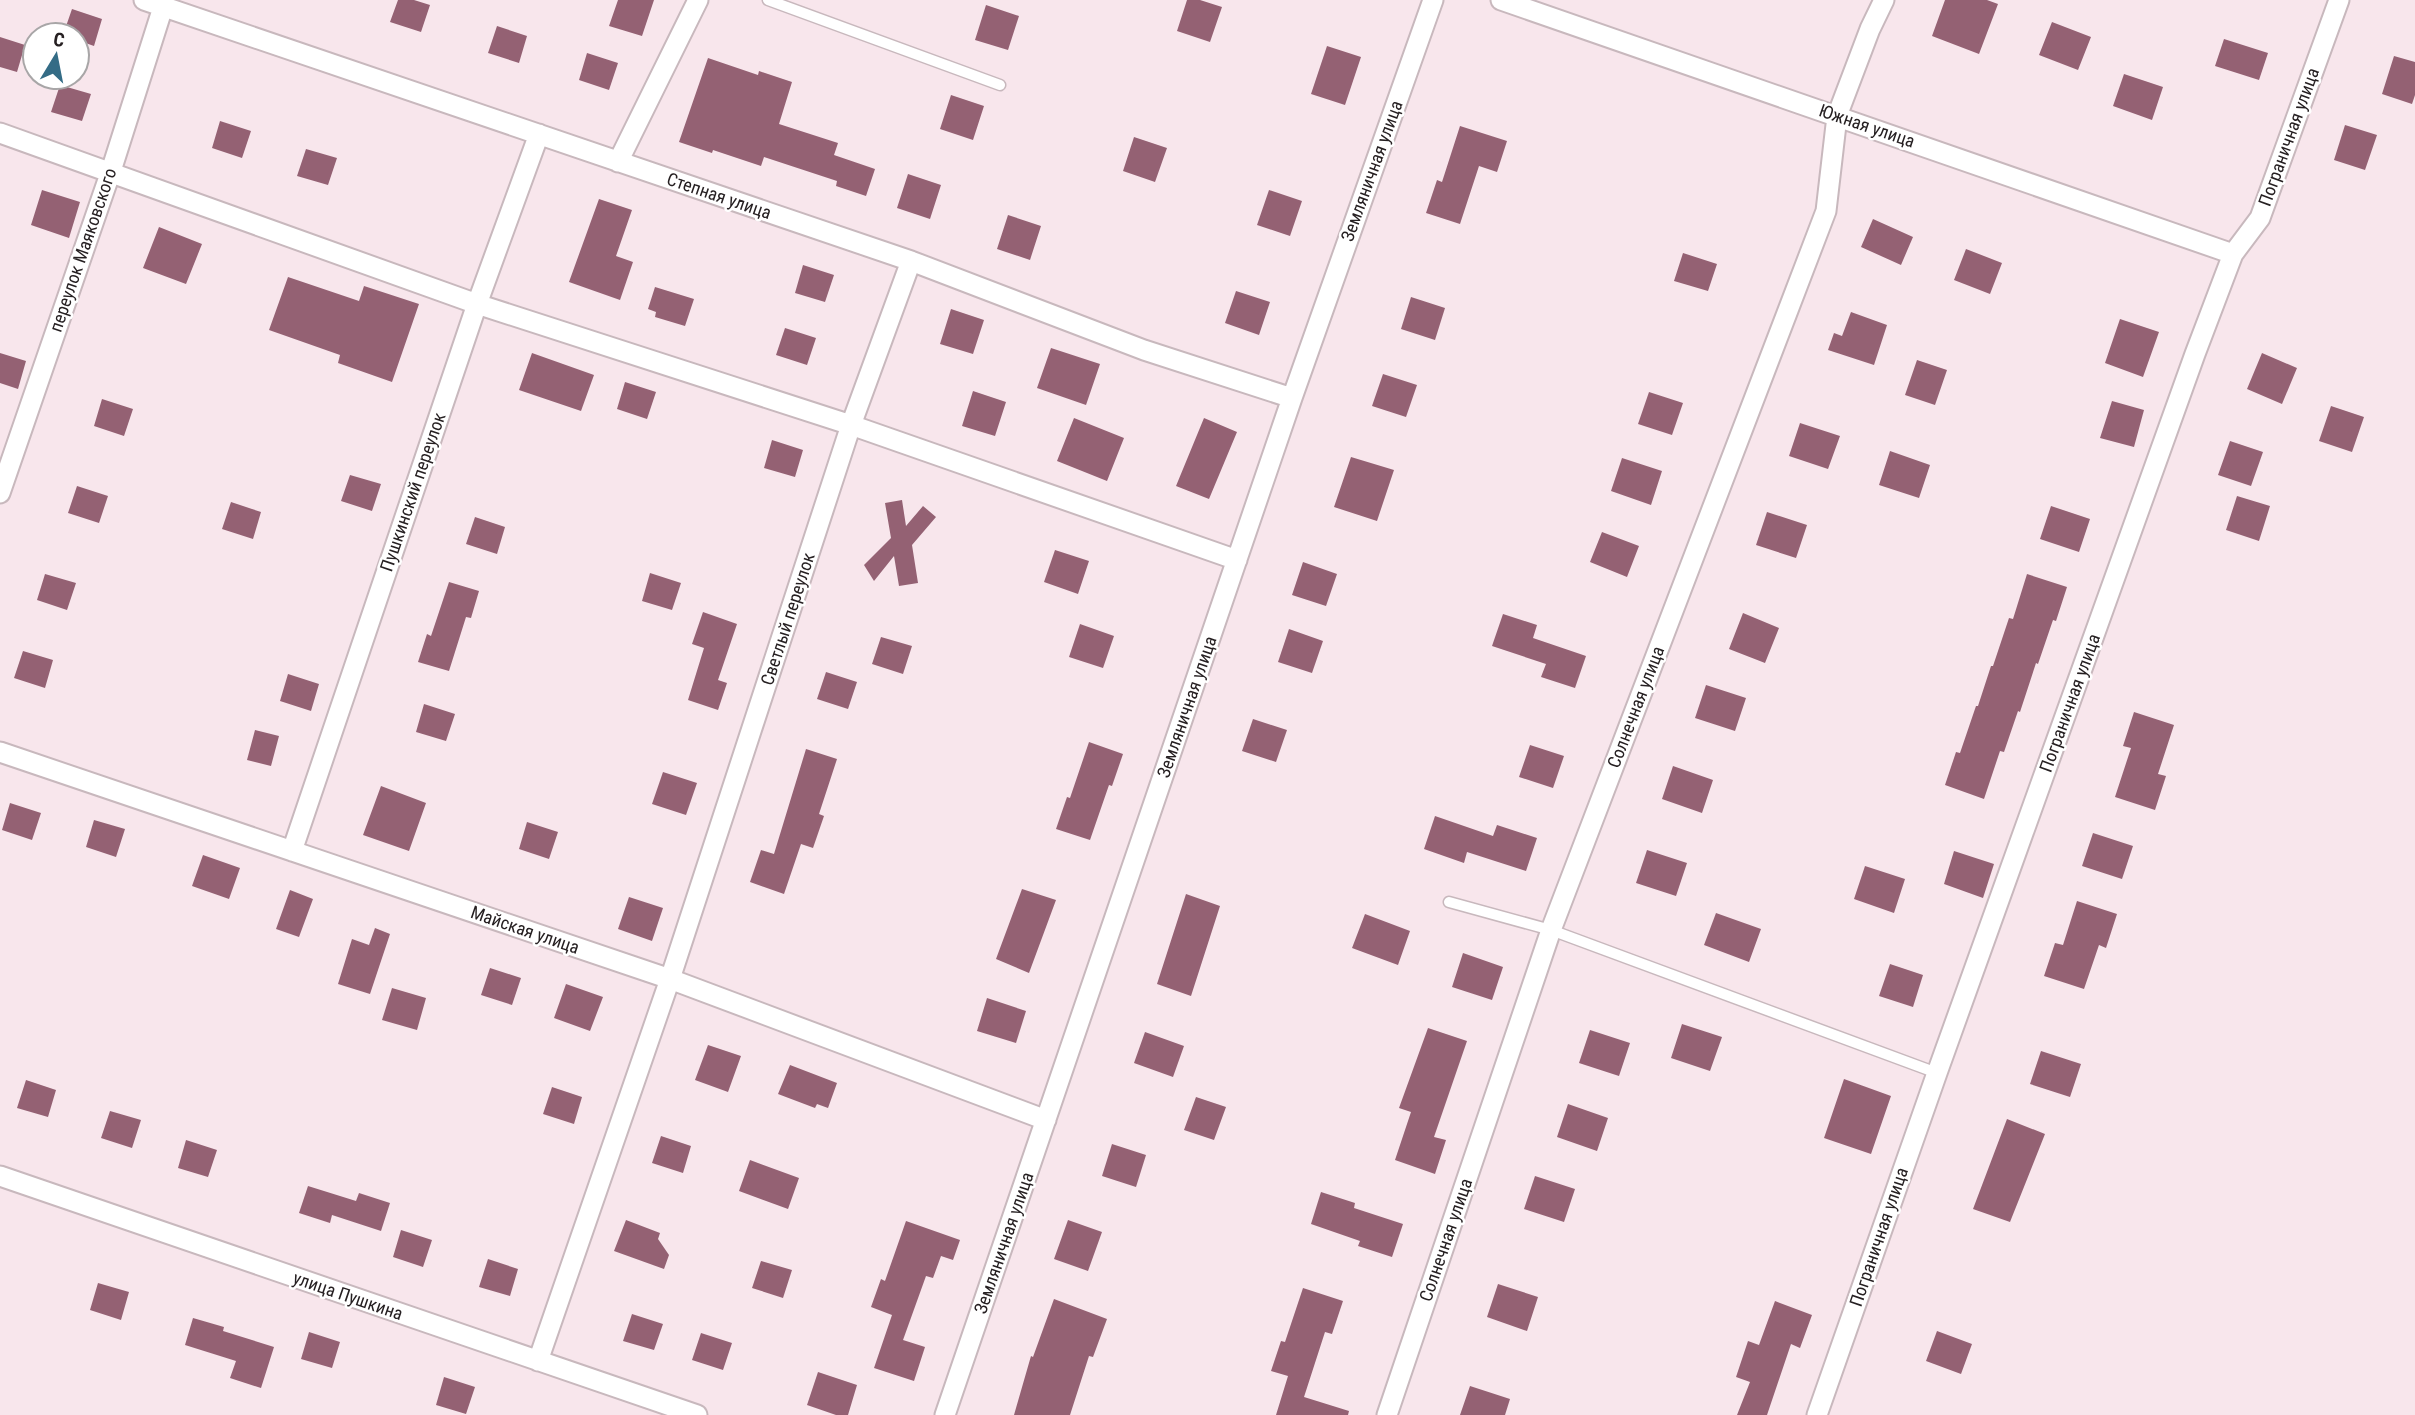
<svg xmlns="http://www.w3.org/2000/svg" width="2415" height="1415" viewBox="0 0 2415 1415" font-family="'Roboto Condensed',sans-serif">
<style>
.building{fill:#946173}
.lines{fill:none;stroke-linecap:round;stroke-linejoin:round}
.service-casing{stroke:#c8b8bd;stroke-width:13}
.minor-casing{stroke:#c8b8bd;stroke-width:23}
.service{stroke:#fff;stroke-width:10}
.minor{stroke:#fff;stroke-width:19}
.labels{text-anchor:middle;stroke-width:5;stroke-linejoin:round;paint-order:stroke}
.street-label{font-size:18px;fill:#262022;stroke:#fff}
</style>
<rect width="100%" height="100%" fill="#f8e6ec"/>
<path class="building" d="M 398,0 L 414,0 L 430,5 L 421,32 L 390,22 Z
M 618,0 L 654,0 L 642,36 L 609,26 Z
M 1187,0 L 1200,0 L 1222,7 L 1210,42 L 1177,31 Z
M 1945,0 L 1987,0 L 1998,4 L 1979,54 L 1932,36 Z
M 986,5 L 1019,16 L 1008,50 L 975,40 Z
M 72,9 L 102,19 L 94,46 L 77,40 L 77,35 L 63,35 Z
M 2052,22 L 2091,37 L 2078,70 L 2039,55 Z
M 497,26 L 527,36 L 519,63 L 488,53 Z
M 0,37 L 25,45 L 17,72 L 0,67 Z
M 2224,39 L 2268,53 L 2259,80 L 2215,66 Z
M 1327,46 L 1361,57 L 1345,105 L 1311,94 Z
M 587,53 L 618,63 L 609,90 L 579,80 Z
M 2394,56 L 2415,62 L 2415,95 L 2412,104 L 2382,94 Z
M 708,58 L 758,75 L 759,71 L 792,82 L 779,124 L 838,143 L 834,155 L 875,169 L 866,196 L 836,186 L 837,181 L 764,157 L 761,166 L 713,150 L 712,153 L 679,142 Z
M 2124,74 L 2163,87 L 2152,120 L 2113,106 Z
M 60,85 L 91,94 L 82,121 L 51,112 Z
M 951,95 L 984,106 L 973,140 L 940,129 Z
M 220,121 L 251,131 L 242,158 L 212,148 Z
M 2345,125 L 2377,135 L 2365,170 L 2334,160 Z
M 1460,126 L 1507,141 L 1497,172 L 1479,166 L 1460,224 L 1426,213 L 1437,180 L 1442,182 Z
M 1134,137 L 1167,148 L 1155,182 L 1123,171 Z
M 306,149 L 337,158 L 328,185 L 297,176 Z
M 908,174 L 941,185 L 930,219 L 897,208 Z
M 42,190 L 80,202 L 69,238 L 31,225 Z
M 1269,190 L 1302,201 L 1290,236 L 1257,225 Z
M 599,199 L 632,210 L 616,256 L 633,262 L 620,300 L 569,282 Z
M 1008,215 L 1041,226 L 1030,260 L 997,249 Z
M 1873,219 L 1913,237 L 1901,265 L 1861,247 Z
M 159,227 L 202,244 L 186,284 L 143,268 Z
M 1966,249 L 2002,263 L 1990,294 L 1954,280 Z
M 1683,253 L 1717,264 L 1708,291 L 1674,281 Z
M 803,265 L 834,275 L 825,302 L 795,293 Z
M 288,277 L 359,301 L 364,286 L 419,304 L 392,382 L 338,363 L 340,355 L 269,330 Z
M 655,287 L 694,299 L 685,326 L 655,317 L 656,312 L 648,309 Z
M 1236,291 L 1270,302 L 1259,335 L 1225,323 Z
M 1411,297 L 1445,308 L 1435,340 L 1401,329 Z
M 951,309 L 984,320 L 973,354 L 940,344 Z
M 1851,312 L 1887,325 L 1874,365 L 1828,350 L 1834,333 L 1842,336 Z
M 2120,319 L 2159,332 L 2143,377 L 2105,363 Z
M 785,328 L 816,338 L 807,365 L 776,355 Z
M 1051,348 L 1100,364 L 1086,405 L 1037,388 Z
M 0,353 L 26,361 L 18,389 L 0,383 Z
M 532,353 L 594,375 L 581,411 L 519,390 Z
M 2262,353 L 2297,368 L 2282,404 L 2247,389 Z
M 1917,360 L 1947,370 L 1935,405 L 1905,395 Z
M 1383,374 L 1417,385 L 1406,417 L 1372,406 Z
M 625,382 L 656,392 L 647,419 L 617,409 Z
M 973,391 L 1006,402 L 995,436 L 962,426 Z
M 1649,392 L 1683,403 L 1672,435 L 1638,424 Z
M 102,399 L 133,409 L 124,436 L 94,426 Z
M 2112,401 L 2144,410 L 2134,447 L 2100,438 Z
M 2331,406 L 2364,417 L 2352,452 L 2319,441 Z
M 1074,418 L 1124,438 L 1107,481 L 1057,461 Z
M 1204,418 L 1237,432 L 1209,499 L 1176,486 Z
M 1800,423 L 1840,436 L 1828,469 L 1789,456 Z
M 772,440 L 803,450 L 795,477 L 764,468 Z
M 2230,441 L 2263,452 L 2251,486 L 2218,475 Z
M 1890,451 L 1930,465 L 1919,498 L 1879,485 Z
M 1351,457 L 1394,470 L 1377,521 L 1334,507 Z
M 1622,458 L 1662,471 L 1651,505 L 1611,491 Z
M 350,475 L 381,484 L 372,511 L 341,501 Z
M 77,486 L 108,496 L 99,523 L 68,513 Z
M 2237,496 L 2270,506 L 2259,541 L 2226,530 Z
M 902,500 L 906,526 L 923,506 L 936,517 L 912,545 L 918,583 L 899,586 L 894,556 L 874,581 L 864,565 L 891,538 L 885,503 Z
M 231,502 L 261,512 L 253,539 L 222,529 Z
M 2051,506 L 2090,519 L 2079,552 L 2040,539 Z
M 1767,512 L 1807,525 L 1796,558 L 1756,545 Z
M 475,517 L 505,527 L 497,554 L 466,544 Z
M 1602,532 L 1639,546 L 1627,577 L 1590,562 Z
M 1055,550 L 1089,561 L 1078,594 L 1044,582 Z
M 1303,562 L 1337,574 L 1326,606 L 1292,595 Z
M 650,573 L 681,583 L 672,610 L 642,601 Z
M 45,574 L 76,583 L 67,610 L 37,600 Z
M 2027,574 L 2067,587 L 2056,621 L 2053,620 L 2038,664 L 2036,663 L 2020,712 L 2018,711 L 2004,752 L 2000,751 L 1984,799 L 1945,785 L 1956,752 L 1960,753 L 1976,706 L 1978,706 L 1991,666 L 1993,666 L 2009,618 L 2013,619 Z
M 449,582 L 479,591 L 471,618 L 466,617 L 449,671 L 418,662 L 427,634 L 431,636 Z
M 703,612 L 737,624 L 718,680 L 727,683 L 718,710 L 688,700 L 704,648 L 692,644 Z
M 1743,613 L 1779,628 L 1765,663 L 1729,649 Z
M 1503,614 L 1537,625 L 1533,638 L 1586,656 L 1575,688 L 1541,677 L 1546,664 L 1492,646 Z
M 1080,624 L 1114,636 L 1103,668 L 1069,657 Z
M 1289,629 L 1323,641 L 1312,673 L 1278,662 Z
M 881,637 L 912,646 L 903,674 L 872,664 Z
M 23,651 L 53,660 L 45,688 L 14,678 Z
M 826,672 L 857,682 L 848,709 L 817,699 Z
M 288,674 L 319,684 L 311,711 L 280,701 Z
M 1706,685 L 1746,698 L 1735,731 L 1695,718 Z
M 424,704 L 455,714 L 446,741 L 416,732 Z
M 2134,712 L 2174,725 L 2158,774 L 2166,776 L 2155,810 L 2115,797 L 2131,748 L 2123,746 Z
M 1253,719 L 1287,730 L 1276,762 L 1242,751 Z
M 255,730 L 279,736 L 271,766 L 247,760 Z
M 1089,742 L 1123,754 L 1112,786 L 1109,785 L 1090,840 L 1056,829 L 1067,797 L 1070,798 Z
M 1530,745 L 1564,756 L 1553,788 L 1519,777 Z
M 806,749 L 837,759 L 819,814 L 824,816 L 813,848 L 801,844 L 784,894 L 750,882 L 761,850 L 774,854 Z
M 1673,766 L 1713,780 L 1702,813 L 1662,799 Z
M 663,772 L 697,783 L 686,815 L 652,804 Z
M 381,786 L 426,803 L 409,851 L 363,835 Z
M 10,803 L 41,813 L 32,840 L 2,830 Z
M 1435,816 L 1493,836 L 1497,825 L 1537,838 L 1526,871 L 1467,852 L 1464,863 L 1424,849 Z
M 94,820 L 125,829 L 116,857 L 86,847 Z
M 527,822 L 558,832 L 549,859 L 519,849 Z
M 2093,833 L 2133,846 L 2122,879 L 2082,866 Z
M 1647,850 L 1687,863 L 1676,896 L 1636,883 Z
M 1954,851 L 1994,864 L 1983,898 L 1944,884 Z
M 203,855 L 240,868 L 229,899 L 192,886 Z
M 1865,866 L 1905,879 L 1894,913 L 1854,899 Z
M 1022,889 L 1056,900 L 1029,973 L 996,959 Z
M 290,890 L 313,899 L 299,937 L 276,929 Z
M 1186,894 L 1220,906 L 1191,996 L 1157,984 Z
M 629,897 L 663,908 L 652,941 L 618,929 Z
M 2077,901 L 2117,914 L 2106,948 L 2099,945 L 2084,989 L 2044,976 L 2055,943 L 2063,945 Z
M 1716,913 L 1761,929 L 1749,962 L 1704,945 Z
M 1365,914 L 1410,931 L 1398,965 L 1352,948 Z
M 375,928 L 390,934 L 370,994 L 338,984 L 352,939 L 369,945 Z
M 1463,953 L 1503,967 L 1492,1000 L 1452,987 Z
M 1890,964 L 1923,975 L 1913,1007 L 1879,996 Z
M 490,968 L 521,978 L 512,1005 L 481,995 Z
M 566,984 L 603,997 L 590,1031 L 554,1018 Z
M 392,988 L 426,998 L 417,1030 L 382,1020 Z
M 987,998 L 1026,1011 L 1016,1043 L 977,1031 Z
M 1682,1024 L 1722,1037 L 1710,1071 L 1671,1058 Z
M 1428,1028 L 1467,1041 L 1434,1137 L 1446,1140 L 1435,1174 L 1395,1160 L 1411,1112 L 1399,1108 Z
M 1590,1030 L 1630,1043 L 1619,1076 L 1579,1063 Z
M 1145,1032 L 1184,1046 L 1173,1077 L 1134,1063 Z
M 708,1045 L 741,1056 L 728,1092 L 695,1080 Z
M 2041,1051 L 2081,1064 L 2070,1097 L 2030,1084 Z
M 790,1065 L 837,1083 L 828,1108 L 817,1104 L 815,1108 L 778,1094 Z
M 1844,1079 L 1891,1096 L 1871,1154 L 1824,1138 Z
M 26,1080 L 56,1090 L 48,1117 L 17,1108 Z
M 552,1087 L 582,1097 L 574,1124 L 543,1114 Z
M 1196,1097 L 1226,1107 L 1214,1140 L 1184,1130 Z
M 1568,1104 L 1608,1118 L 1597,1151 L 1557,1137 Z
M 110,1111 L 141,1120 L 132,1148 L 101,1138 Z
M 2007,1119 L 2045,1134 L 2010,1222 L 1973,1209 Z
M 661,1136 L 691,1146 L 683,1173 L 652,1163 Z
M 186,1140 L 217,1150 L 208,1177 L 178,1168 Z
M 1112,1144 L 1146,1155 L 1136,1187 L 1102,1176 Z
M 750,1160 L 799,1178 L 788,1209 L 739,1191 Z
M 1535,1176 L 1575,1189 L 1564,1222 L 1524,1209 Z
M 308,1186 L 356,1201 L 359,1193 L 390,1203 L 381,1231 L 332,1215 L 330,1223 L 299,1213 Z
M 1321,1192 L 1355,1203 L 1354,1208 L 1403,1224 L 1392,1257 L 1358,1246 L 1360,1241 L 1311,1224 Z
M 626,1220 L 660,1233 L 658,1239 L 669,1255 L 664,1269 L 614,1251 Z
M 1068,1220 L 1102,1232 L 1088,1271 L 1054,1259 Z
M 906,1221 L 960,1240 L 953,1260 L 941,1256 L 933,1278 L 926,1276 L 903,1340 L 925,1347 L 914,1381 L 874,1368 L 892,1315 L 871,1307 L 881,1279 L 885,1281 Z
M 401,1230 L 432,1240 L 423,1267 L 393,1257 Z
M 488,1259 L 518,1269 L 510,1296 L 479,1287 Z
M 761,1261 L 792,1270 L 783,1298 L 752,1288 Z
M 98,1283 L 129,1292 L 121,1320 L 90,1310 Z
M 1498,1284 L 1538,1297 L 1527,1331 L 1487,1317 Z
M 1303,1288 L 1343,1301 L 1332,1334 L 1325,1332 L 1304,1397 L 1349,1411 L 1348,1415 L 1276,1415 L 1288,1376 L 1271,1371 L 1281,1341 L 1285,1342 Z
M 1054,1299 L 1107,1319 L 1093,1357 L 1089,1356 L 1070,1415 L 1014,1415 L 1031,1356 L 1033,1357 Z
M 1775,1301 L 1812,1315 L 1800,1348 L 1791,1344 L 1767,1415 L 1737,1415 L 1750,1382 L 1736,1377 L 1748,1341 L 1759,1345 Z
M 632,1314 L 663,1324 L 654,1350 L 623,1341 Z
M 193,1318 L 224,1327 L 223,1331 L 274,1347 L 261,1388 L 230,1378 L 236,1361 L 185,1345 Z
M 1937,1331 L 1972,1344 L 1961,1374 L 1926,1361 Z
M 309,1332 L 340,1342 L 332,1368 L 301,1359 Z
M 701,1333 L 732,1343 L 723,1370 L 692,1360 Z
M 818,1372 L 857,1385 L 848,1415 L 836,1415 L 807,1405 Z
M 444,1377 L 475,1387 L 466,1414 L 436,1405 Z
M 1470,1386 L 1510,1399 L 1505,1415 L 1460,1415 Z"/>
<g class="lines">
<defs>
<path id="service" d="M 768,0 L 1000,85
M 1449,902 L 1551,930 L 1937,1073"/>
<path id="minor" d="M 144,0 L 911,261 L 1144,350 L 1292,398
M 1501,0 L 2233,254
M 0,133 L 477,304 L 851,425 L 1237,560
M 618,162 L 698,0
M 0,493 L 111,171 L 163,7
M 0,752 L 670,979 L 1046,1120
M 292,851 L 477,304 L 539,134
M 0,1176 L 697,1415
M 538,1361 L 670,979 L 851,425 L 911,261
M 945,1415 L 1292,398 L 1433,0
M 1387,1415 L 1551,930 L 1826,211 L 1837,116 L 1870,29 L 1884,0
M 1817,1415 L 1937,1073 L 2195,354 L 2233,254 L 2260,218 L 2339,0"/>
</defs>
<use href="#service" class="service-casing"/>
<use href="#minor" class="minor-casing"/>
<use href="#service" class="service"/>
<use href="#minor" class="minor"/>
</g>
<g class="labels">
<g class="street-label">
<text transform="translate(1867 126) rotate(19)" y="6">Южная улица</text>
<text transform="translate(2289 137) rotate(-70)" y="6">Пограничная улица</text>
<text transform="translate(1372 171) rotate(-70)" y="6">Земляничная улица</text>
<text transform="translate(719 196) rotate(19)" y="6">Степная улица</text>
<text transform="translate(83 250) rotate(-71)" y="6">переулок Маяковского</text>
<text transform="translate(413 492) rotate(-71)" y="6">Пушкинский переулок</text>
<text transform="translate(788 619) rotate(-72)" y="6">Светлый переулок</text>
<text transform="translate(2070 703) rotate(-70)" y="6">Пограничная улица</text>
<text transform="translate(1187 707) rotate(-71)" y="6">Земляничная улица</text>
<text transform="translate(1636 707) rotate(-69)" y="6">Солнечная улица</text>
<text transform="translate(525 930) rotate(19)" y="6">Майская улица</text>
<text transform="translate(1879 1237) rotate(-71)" y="6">Пограничная улица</text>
<text transform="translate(1446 1240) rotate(-71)" y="6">Солнечная улица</text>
<text transform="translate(1004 1243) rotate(-71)" y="6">Земляничная улица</text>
<text transform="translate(348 1296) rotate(19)" y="6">улица Пушкина</text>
</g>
</g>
<g transform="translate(56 56) rotate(10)"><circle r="33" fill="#ffffff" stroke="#a8a6a7" stroke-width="2"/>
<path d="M0-5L12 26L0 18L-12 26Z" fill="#346c86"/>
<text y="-10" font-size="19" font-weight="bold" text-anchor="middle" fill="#262022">С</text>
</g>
</svg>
